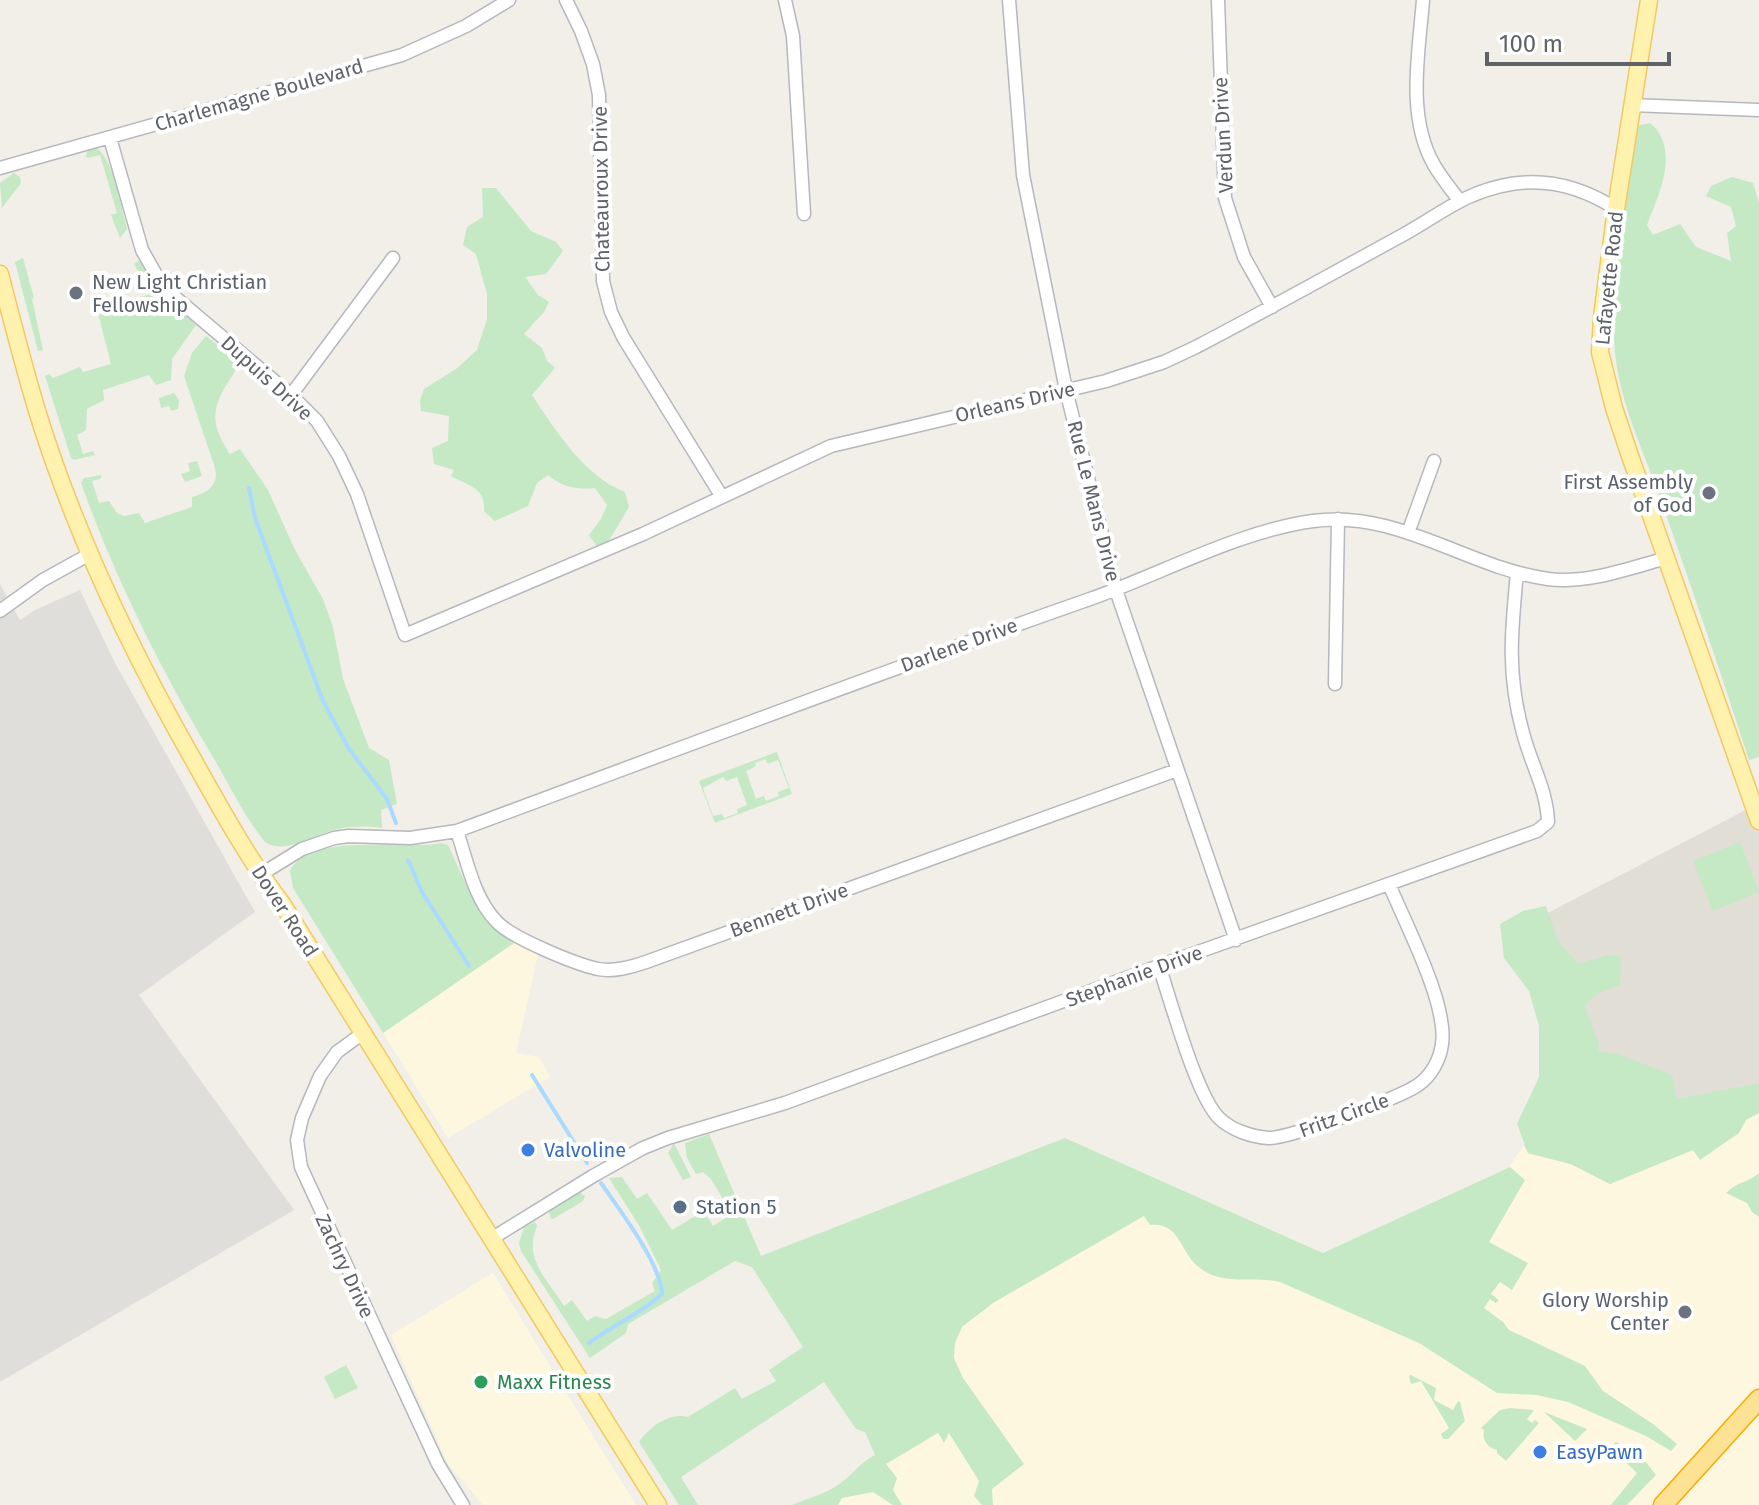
<svg xmlns="http://www.w3.org/2000/svg" width="1759" height="1505" viewBox="0 0 1759 1505" font-family="'Fira Sans',sans-serif">
<style>
.commercial{fill:#fef7e0}
.industrial{fill:#e0deda}
.education{fill:#e1ded6}
.green{fill:#c5e8c5;fill-rule:evenodd}
.lines{fill:none;stroke-linecap:round;stroke-linejoin:round}
.stream{stroke:#aadaff;stroke-width:4}
.minor-casing{stroke:#b5b8bc;stroke-width:15}
.major-casing{stroke:#f2c960;stroke-width:19}
.highway-casing{stroke:#f9ab00;stroke-width:21}
.minor{stroke:#fff;stroke-width:12}
.major{stroke:#fff2af;stroke-width:16}
.highway{stroke:#fde293;stroke-width:18}
.worship-dot{fill:#6b7280;stroke:#fff;stroke-width:3}
.shop-dot{fill:#3f7fe0;stroke:#fff;stroke-width:3}
.service-dot{fill:#5c6f8a;stroke:#fff;stroke-width:3}
.leisure-dot{fill:#2e9e5b;stroke:#fff;stroke-width:3}
.labels{text-anchor:middle;stroke-width:8;stroke-linejoin:round;paint-order:stroke}
.street-label{font-size:20px;fill:#5f6368;stroke:#fff}
.worship-label{font-size:20px;fill:#5b616d;stroke:#fff;text-anchor:end}
.shop-label{font-size:20px;fill:#366cbe;stroke:#fff;text-anchor:start}
.service-label{font-size:20px;fill:#4e5e75;stroke:#fff;text-anchor:start}
.leisure-label{font-size:20px;fill:#27864d;stroke:#fff;text-anchor:start}
</style>
<rect width="100%" height="100%" fill="#f1efe8"/>
<path class="commercial" d="M 514,943 L 538,954 L 516,1053 L 539,1057 L 550,1077 L 448,1138 L 383,1033 Z
M 1759,1106 L 1759,1505 L 816,1505 L 885,1465 L 1065,1138 L 1324,1253 L 1509,1167 L 1524,1145 L 1528,1153 L 1571,1164 L 1610,1183 Z
M 493,1273 L 596,1441 L 636,1505 L 483,1505 L 448,1464 L 391,1335 Z"/>
<path class="industrial" d="M 0,584 L 20,620 L 35,610 L 80,590 L 115,663 L 255,912 L 139,995 L 294,1210 L 0,1382 Z"/>
<path class="education" d="M 1759,803 L 1759,1106 L 1610,1184 L 1571,1164 L 1528,1153 L 1524,1145 L 1550,1099 L 1542,916 Z"/>
<path class="green" d="M 1650,123 C 1681,149 1659,194 1647,225 L 1653,235 L 1680,224 L 1696,247 L 1731,261 L 1727,233 L 1736,226 L 1731,207 L 1706,196 L 1711,186 L 1732,177 L 1753,183 L 1759,203 L 1759,757 L 1749,760 C 1721,673 1691,586 1661,500 C 1641,443 1612,389 1614,325 C 1616,259 1626,192 1637,126 Z
M 96,147 C 115,163 119,201 126,224 L 127,229 L 120,238 L 111,215 L 117,213 L 100,155 L 87,158 L 86,156 L 88,149 Z
M 14,173 L 20,177 L 21,183 L 2,208 L 0,183 Z
M 482,188 L 496,188 L 531,231 L 556,242 L 563,251 L 546,274 L 525,277 L 538,295 L 549,302 L 544,312 L 524,334 L 542,348 L 547,361 L 555,368 L 532,395 C 556,431 585,477 625,492 L 629,507 L 608,542 L 598,548 L 589,535 L 601,519 L 607,505 L 595,488 C 576,490 562,487 548,475 L 537,483 L 528,506 L 495,521 L 484,511 C 486,488 469,486 451,476 L 454,470 L 434,464 L 432,448 L 448,441 L 449,416 L 421,411 L 420,400 L 424,389 L 456,369 L 477,350 L 487,319 L 487,294 L 476,254 L 463,245 L 467,227 L 483,217 Z
M 23,258 L 34,298 L 32,299 L 43,350 L 38,351 L 15,262 Z
M 140,260 L 156,290 L 196,325 L 172,359 L 171,380 L 156,385 L 149,375 L 103,390 L 104,400 L 87,409 L 86,430 L 77,435 L 83,454 L 93,451 L 95,455 L 74,460 L 71,458 L 45,376 L 49,374 L 53,378 L 80,367 L 83,372 L 111,364 L 97,309 L 151,294 L 134,264 Z
M 206,336 L 238,361 C 237,370 232,376 227,384 C 210,411 212,427 230,454 L 240,449 L 268,490 L 295,550 L 323,599 L 333,627 L 343,679 L 369,748 L 389,760 L 397,804 L 381,810 L 382,828 C 368,826 352,826 338,829 C 315,833 287,856 265,842 C 246,819 232,790 217,764 C 163,674 116,581 81,483 L 84,478 L 102,475 L 100,479 L 92,481 L 99,503 L 109,501 L 117,513 L 124,516 L 139,513 L 145,523 L 192,507 L 192,497 C 208,493 219,485 215,468 L 184,376 L 192,353 Z
M 174,393 L 179,400 L 178,409 L 171,411 L 169,406 L 161,408 L 159,398 Z
M 197,461 L 202,476 L 185,482 L 181,474 L 190,471 L 188,463 Z
M 777,752 L 792,794 L 715,823 L 699,781 ZM 765,759 L 768,764 L 778,760 L 789,788 L 778,792 L 779,796 L 766,801 L 764,796 L 756,799 L 746,771 L 756,766 L 755,763 ZM 723,777 L 726,781 L 737,777 L 747,805 L 737,809 L 738,813 L 724,818 L 722,814 L 713,816 L 703,788 Z
M 1740,842 L 1759,892 L 1713,911 L 1693,861 Z
M 441,843 L 448,845 C 466,882 478,921 514,943 L 383,1033 L 293,888 L 290,871 C 309,831 404,851 441,843 Z
M 1546,906 L 1558,941 L 1578,964 L 1609,955 L 1621,957 L 1620,985 C 1608,990 1590,994 1585,1007 L 1599,1045 L 1598,1051 L 1618,1054 L 1672,1075 L 1677,1099 L 1759,1083 L 1759,1113 L 1746,1120 L 1739,1133 L 1700,1160 L 1693,1150 L 1610,1184 L 1571,1164 L 1528,1153 L 1517,1124 L 1539,1077 L 1539,1026 L 1529,991 L 1504,958 L 1500,924 L 1523,911 Z
M 709,1134 L 761,1256 L 1065,1138 L 1323,1253 L 1510,1167 L 1525,1180 L 1489,1242 L 1528,1263 L 1512,1290 L 1500,1282 L 1491,1294 L 1499,1300 L 1496,1303 L 1490,1299 L 1484,1308 L 1503,1322 L 1509,1330 L 1585,1366 L 1603,1391 L 1653,1424 L 1677,1444 L 1671,1451 L 1646,1436 L 1568,1402 L 1537,1395 L 1497,1393 L 1419,1343 L 1280,1282 C 1253,1275 1225,1287 1200,1268 C 1180,1254 1181,1222 1150,1225 L 1144,1216 L 993,1303 L 962,1327 L 955,1343 L 954,1358 L 963,1378 L 1024,1464 L 992,1489 L 993,1505 L 982,1505 L 974,1496 L 979,1481 L 949,1433 L 944,1443 L 938,1433 L 886,1464 L 897,1478 L 893,1490 L 902,1505 L 893,1505 L 873,1492 L 842,1498 L 838,1505 L 792,1505 C 806,1499 822,1495 835,1487 C 850,1478 859,1463 875,1455 L 865,1432 L 856,1429 L 824,1382 L 681,1477 L 698,1505 L 679,1505 L 639,1442 C 649,1427 670,1412 688,1417 L 735,1388 L 742,1399 L 776,1381 L 769,1370 L 803,1347 L 752,1267 L 735,1261 L 628,1324 L 626,1333 L 590,1358 L 521,1251 L 519,1243 L 524,1227 L 535,1222 L 537,1226 C 523,1259 547,1279 564,1306 L 572,1300 L 587,1321 L 595,1316 L 606,1319 L 655,1291 L 652,1283 L 661,1270 L 640,1227 L 609,1178 L 622,1177 L 637,1199 L 647,1193 L 672,1230 L 704,1211 L 713,1226 L 732,1214 L 711,1179 L 703,1172 L 696,1174 L 687,1158 L 685,1143 Z
M 674,1143 L 691,1177 L 683,1180 L 668,1153 Z
M 1759,1173 L 1759,1217 L 1752,1212 L 1747,1203 L 1726,1193 C 1738,1181 1750,1182 1759,1173 Z
M 579,1192 L 585,1196 L 583,1201 L 553,1219 L 550,1218 L 549,1210 Z
M 346,1365 L 358,1388 L 335,1399 L 324,1377 Z
M 1411,1375 L 1436,1388 L 1434,1400 L 1453,1410 L 1458,1401 L 1460,1402 L 1465,1421 L 1448,1439 L 1443,1439 L 1441,1434 L 1449,1428 L 1421,1381 L 1411,1384 L 1409,1376 Z
M 1510,1408 L 1534,1410 L 1527,1419 L 1532,1423 L 1535,1420 L 1539,1423 L 1506,1461 L 1497,1453 L 1497,1450 C 1487,1447 1482,1441 1484,1430 L 1481,1428 L 1500,1410 Z
M 1544,1412 L 1587,1429 L 1575,1441 Z
M 1616,1442 L 1637,1451 L 1656,1475 L 1627,1505 L 1611,1505 L 1637,1473 L 1610,1447 Z"/>
<g class="lines">
<path class="stream" d="M 249,488 L 255,518 L 323,701 L 349,749 L 387,799 L 396,823
M 408,860 L 422,892 L 469,966
M 532,1075 L 587,1163
M 589,1343 C 611,1326 644,1312 662,1294 C 661,1264 619,1209 601,1183"/>
<defs>
<path id="minor" d="M 566,0 L 581,31 L 593,64 L 599,95 L 603,281 L 611,312 L 623,337 L 722,497
M 785,0 L 793,36 L 804,214
M 1009,0 L 1023,175 L 1066,390 L 1116,590 L 1236,940
M 1218,0 L 1225,198 L 1244,257 L 1272,307
M 1423,0 C 1419,52 1406,116 1434,165 C 1441,177 1450,188 1459,200
M 1631,105 L 1759,110
M 110,138 L 142,250 L 163,287 L 291,395 L 317,421 L 339,456 L 357,494 L 405,635 L 643,534 L 831,446 L 1106,381 L 1164,362 L 1196,347 C 1265,311 1333,273 1401,236 C 1441,214 1464,192 1511,184 C 1549,178 1585,189 1616,209
M 0,168 L 402,55 L 466,26 L 509,0
M 291,395 L 393,258
M 1408,533 L 1434,461
M 0,611 L 43,580 L 90,554
M 1335,684 L 1338,519
M 457,831 C 467,861 474,899 497,922 C 512,938 575,964 598,969 C 614,972 631,967 646,962 L 1177,770
M 260,875 L 302,849 L 334,838 L 349,836 L 410,838 L 457,831 C 668,753 878,673 1090,599 C 1161,574 1239,531 1313,521 C 1397,509 1468,568 1548,579 C 1588,584 1629,568 1667,558
M 1159,966 C 1171,1001 1196,1095 1219,1118 C 1231,1130 1252,1137 1269,1138 C 1290,1138 1399,1098 1418,1085 C 1431,1076 1440,1060 1442,1044 C 1448,1004 1405,923 1389,884
M 363,1033 L 337,1052 L 320,1076 L 302,1118 L 297,1140 L 301,1167 L 438,1464 L 463,1505
M 491,1239 L 593,1176 L 643,1148 L 668,1138 L 785,1103 L 1159,966 L 1537,831 L 1548,822 C 1547,790 1531,764 1523,733 C 1507,675 1511,633 1517,573"/>
<path id="major" d="M 1649,0 L 1616,209 L 1602,317 L 1600,352 L 1614,408 L 1629,453 L 1759,821
M 0,274 C 12,321 24,368 38,414 C 76,536 131,651 194,761 C 222,811 249,860 283,905 L 658,1505"/>
<path id="highway" d="M 1663,1505 L 1759,1399"/>
</defs>
<use href="#minor" class="minor-casing"/>
<use href="#major" class="major-casing"/>
<use href="#highway" class="highway-casing"/>
<use href="#minor" class="minor"/>
<use href="#major" class="major"/>
<use href="#highway" class="highway"/>
</g>
<g class="worship-dot">
<circle cx="76" cy="293" r="8"/>
<circle cx="1709" cy="493" r="8"/>
<circle cx="1685" cy="1312" r="8"/>
</g>
<g class="shop-dot">
<circle cx="528" cy="1150" r="8"/>
<circle cx="1540" cy="1452" r="8"/>
</g>
<circle class="service-dot" cx="680" cy="1207" r="8"/>
<circle class="leisure-dot" cx="481" cy="1382" r="8"/>
<g class="labels">
<g class="street-label">
<text transform="translate(259 95) rotate(-16)" y="7">Charlemagne Boulevard</text>
<text transform="translate(1223 135) rotate(-93)" y="7">Verdun Drive</text>
<text transform="translate(601 189) rotate(-91)" y="7">Chateauroux Drive</text>
<text transform="translate(1609 278) rotate(-84)" y="7">Lafayette Road</text>
<text transform="translate(267 378) rotate(42)" y="7">Dupuis Drive</text>
<text transform="translate(1015 402) rotate(-13)" y="7">Orleans Drive</text>
<text transform="translate(1094 501) rotate(76)" y="7">Rue Le Mans Drive</text>
<text transform="translate(959 645) rotate(-20)" y="7">Darlene Drive</text>
<text transform="translate(789 910) rotate(-20)" y="7">Bennett Drive</text>
<text transform="translate(285 911) rotate(57)" y="7">Dover Road</text>
<text transform="translate(1134 976) rotate(-20)" y="7">Stephanie Drive</text>
<text transform="translate(1344 1115) rotate(-20)" y="7">Fritz Circle</text>
<text transform="translate(345 1266) rotate(65)" y="7">Zachry Drive</text>
</g>
<g class="worship-label">
<text x="92" y="289" text-anchor="start">New Light Christian<tspan x="92" dy="23">Fellowship</tspan></text>
<text x="1693" y="489">First Assembly<tspan x="1693" dy="23">of God</tspan></text>
<text x="1669" y="1307">Glory Worship<tspan x="1669" dy="23">Center</tspan></text>
</g>
<g class="shop-label">
<text x="544" y="1157">Valvoline</text>
<text x="1556" y="1459">EasyPawn</text>
</g>
<g class="service-label">
<text x="696" y="1214">Station 5</text>
</g>
<g class="leisure-label">
<text x="497" y="1389">Maxx Fitness</text>
</g>
</g>
<path d="M1487 52v12h182v-12" fill="none" stroke="#5f6368" stroke-width="4"/>
<text x="1499" y="52" font-size="24" fill="#5f6368" stroke="#ffffff" stroke-width="6" paint-order="stroke">100 m</text>
</svg>
